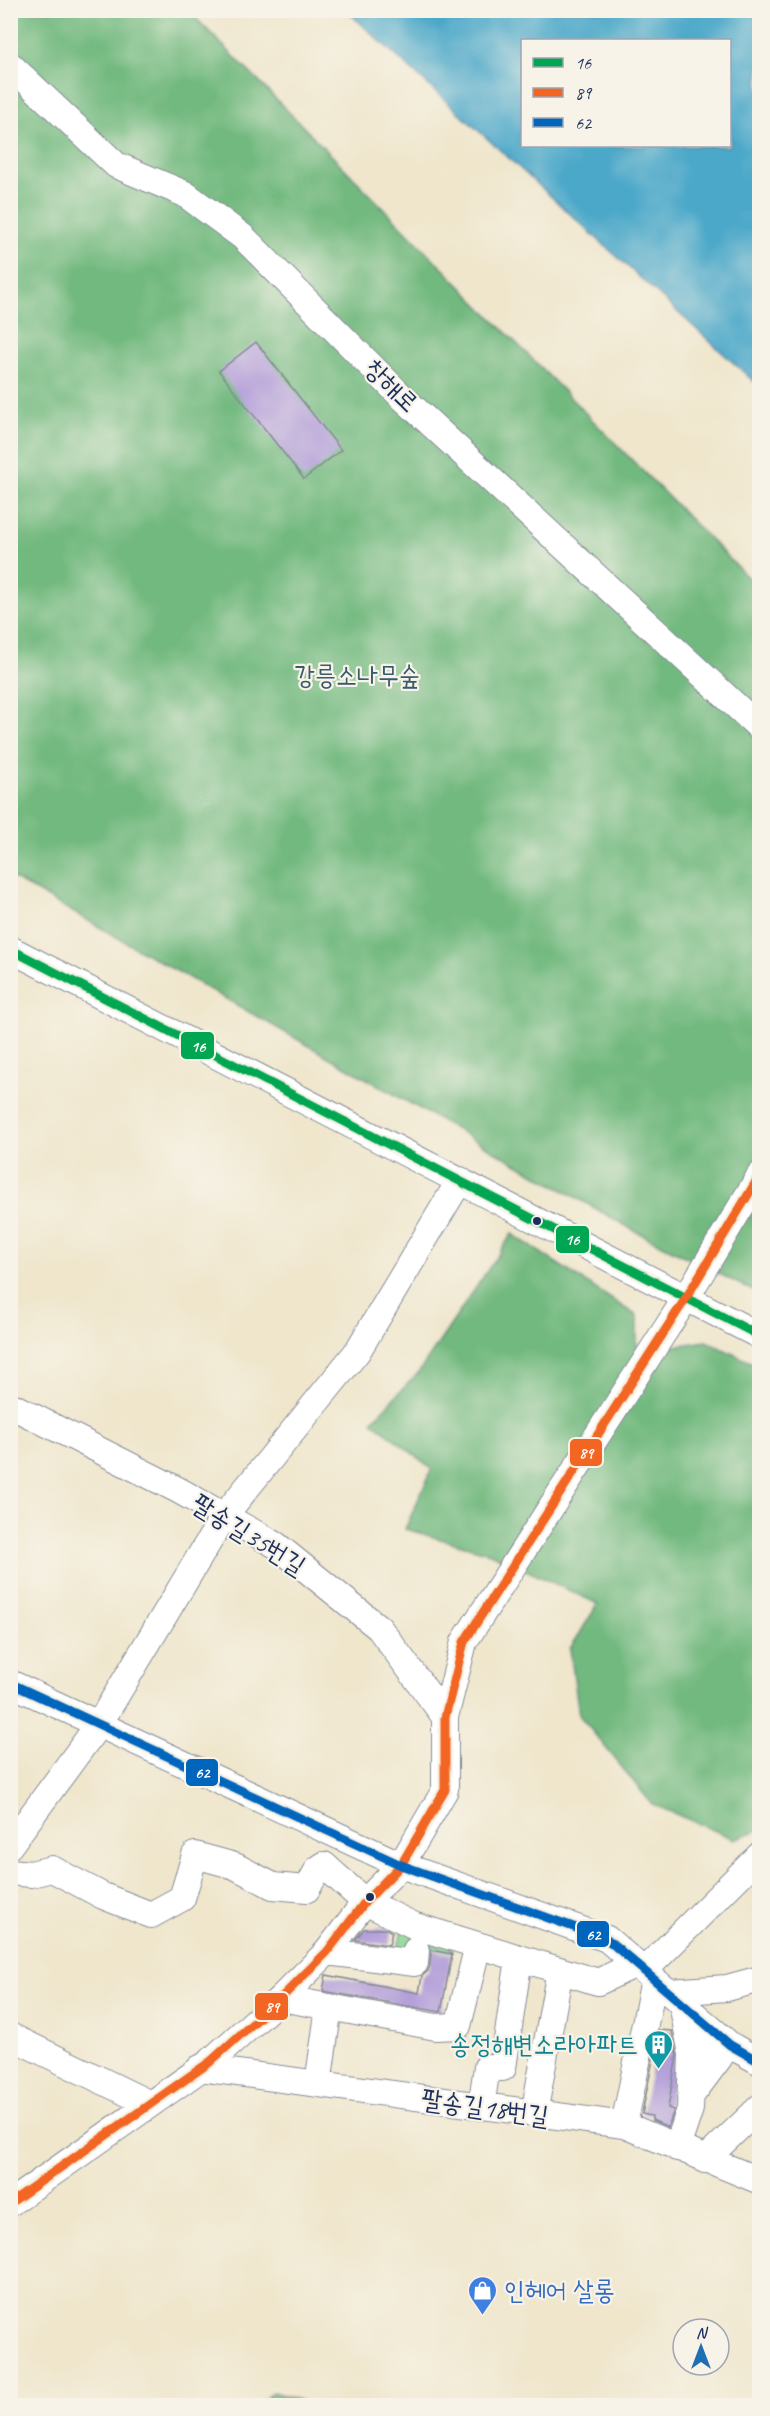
<svg xmlns="http://www.w3.org/2000/svg" width="770" height="2416" viewBox="0 0 770 2416" font-family="Caveat,'Poor Story',sans-serif">
<style>
.green{fill:#8ed996;stroke:#54847a;stroke-width:1.5}
.forest{fill:#72b97f;stroke:#46746e;stroke-width:1.5}
.water{fill:#4ba8c9;stroke:#336c94;stroke-width:1.5;fill-rule:evenodd}
.building{fill:#b39fd9}
.lines{fill:none;stroke-linecap:round;stroke-linejoin:round}
.minor-casing{stroke:#858a95;stroke-width:28}
.minor{stroke:#fff;stroke-width:26}
.bus-1-casing{stroke:#f7f3e8;stroke-width:14}
.bus-2-casing{stroke:#f7f3e8;stroke-width:14}
.bus-3-casing{stroke:#f7f3e8;stroke-width:14}
.bus-1{stroke:#00a651;stroke-width:9}
.bus-2{stroke:#f26522;stroke-width:9}
.bus-3{stroke:#0065bd;stroke-width:9}
.bus-dot{fill:#1b2f5e;stroke:#f7f3e8;stroke-width:2}
.labels{text-anchor:middle;stroke-width:4.5;stroke-linejoin:round;paint-order:stroke}
.street-label{font-size:26px;fill:#1b2f5e;stroke:#f7f3e8}
.park-label{font-size:26px;fill:#385a6c;stroke:#f7f3e8}
.culture-label{font-size:26px;fill:#0d838f;stroke:#f7f3e8;text-anchor:end}
.shop-label{font-size:26px;fill:#366cbe;stroke:#f7f3e8;text-anchor:start}
.line-badge{stroke:#f7f3e8;stroke-width:2}
.badge-label{font-size:16px;text-anchor:middle;font-weight:bold;fill:#fff}
</style>
<rect width="100%" height="100%" fill="#f7f3e8"/>
<filter id="ink" filterUnits="userSpaceOnUse"><feTurbulence type="fractalNoise" baseFrequency=".0167" numOctaves="2"/><feDisplacementMap in="SourceGraphic" scale="12" xChannelSelector="R" yChannelSelector="G"/><feConvolveMatrix kernelMatrix="1 2 1 2 8 2 1 2 1" color-interpolation-filters="sRGB"/></filter>
<filter id="wash" filterUnits="userSpaceOnUse"><feTurbulence type="fractalNoise" baseFrequency=".008" numOctaves="4" result="noise"/><feDisplacementMap in="SourceGraphic" scale="24" xChannelSelector="R" yChannelSelector="G"/><feGaussianBlur stdDeviation="1.35" result="paint"/><feColorMatrix in="noise" values="0 0 0 0 0 0 0 0 0 0 0 0 0 0 0 0 0 1.4 0 .05"/><feComposite in="paint" operator="in"/></filter>
<g filter="url(#wash)">
<rect width="100%" height="100%" fill="#efe6cc"/>
<path class="green" d="M 402,1930 L 453,1940 L 451,1951 L 415,1945 L 397,1955 Z"/>
<path class="forest" d="M 11,11 L 189,11 L 759,589 L 759,1294 L 637,1232 L 11,877 Z
M 512,1234 L 637,1316 L 637,1352 L 706,1341 L 759,1366 L 759,1830 L 734,1839 L 652,1804 L 579,1715 L 570,1649 L 598,1604 L 490,1553 L 405,1529 L 432,1469 L 372,1421 L 419,1372 Z
M 274,2392 L 311,2405 L 257,2405 Z"/>
<path class="water" d="M 347,11 L 759,11 L 759,386 ZM 522,40 L 730,40 L 730,146 L 522,146 Z"/>
<g id="blocks">
<path class="building" d="M 256,342 L 341,450 L 304,479 L 219,371 Z
M 364,1929 L 387,1929 L 392,1932 L 389,1945 L 355,1940 Z
M 431,1950 L 452,1954 L 441,2012 L 323,1991 L 326,1975 L 419,1993 L 422,1976 L 428,1971 L 430,1965 Z
M 659,2030 L 672,2031 L 677,2055 L 668,2108 L 674,2110 L 668,2127 L 652,2120 L 652,2116 L 642,2114 Z"/>
</g>
</g>
<g filter="url(#ink)">
<use href="#blocks" fill-opacity="0" stroke="#858a95" stroke-width="1.5"/>
<g class="lines">
<defs>
<path id="minor" d="M 10,65 L 116,165 L 185,194 L 243,237 L 403,398 L 760,728
M 10,949 L 760,1336
M 10,1405 L 178,1490 L 276,1545 L 379,1628 L 445,1717
M 10,1683 L 401,1865 L 607,1939 L 730,2045 L 760,2062
M 10,1845 L 99,1724 L 224,1516 L 357,1352 L 460,1180
M 10,1872 L 31,1874 L 52,1869 L 103,1896 L 151,1915 L 182,1898 L 195,1855 L 235,1866 L 273,1886 L 307,1889 L 318,1869 L 324,1865 L 365,1902 L 415,1926 L 598,1982 L 636,1964
M 327,1952 L 415,1963 L 416,1950
M 644,1971 L 760,1855
M 669,1992 L 727,1988 L 760,1979
M 281,1998 L 436,2027 L 458,2026 L 478,1945
M 10,2036 L 150,2104
M 200,2068 L 624,2125 L 760,2181
M 318,2084 L 329,2007
M 690,2097 L 720,2057 L 699,2035
M 481,2107 L 487,2067 L 503,2068 L 519,1958
M 534,2114 L 560,1970
M 624,2125 L 654,1980
M 677,2148 L 690,2109 L 692,2054 L 682,2004
M 705,2160 L 760,2107
M 10,2203 L 210,2062 L 281,1998 L 327,1952 L 365,1902 L 401,1865 L 445,1790 L 445,1717 L 464,1642 L 686,1298 L 760,1175"/>
</defs>
<use href="#minor" class="minor-casing"/>
<use href="#minor" class="minor"/>
<defs>
<path id="bus-1" d="M 10,949 L 760,1336"/>
<path id="bus-2" d="M 10,2203 L 210,2062 L 281,1998 L 327,1952 L 365,1902 L 401,1865 L 445,1790 L 445,1717 L 464,1642 L 686,1298 L 760,1175"/>
<path id="bus-3" d="M 10,1683 L 401,1865 L 607,1939 L 730,2045 L 760,2062"/>
</defs>
<use href="#bus-1" class="bus-1-casing"/>
<use href="#bus-2" class="bus-2-casing"/>
<use href="#bus-3" class="bus-3-casing"/>
<use href="#bus-1" class="bus-1"/>
<use href="#bus-2" class="bus-2"/>
<use href="#bus-3" class="bus-3"/>
</g>
</g>
<defs>
<symbol id="building-pin" viewBox="-11 -11 22 30"><path d="M0 17L-7.5 6A9.5 9.5 0 1 1 7.5 6Z" fill="#0f9aa8" stroke="#f7f3e8"/><path d="M-4-6H4V6H1V3H-1V6H-4ZM-2.5-4.3h1.7v1.8h-1.7ZM.8-4.3h1.7v1.8H.8ZM-2.5-1h1.7V.8h-1.7ZM.8-1h1.7V.8H.8Z" fill="#fff"/></symbol>
<symbol id="shop-pin" viewBox="-11 -11 22 30"><path d="M0 17L-7.5 6A9.5 9.5 0 1 1 7.5 6Z" fill="#3f7fe0" stroke="#f7f3e8"/><path d="M-5-2.5h2.3a2.7 3.5 0 0 1 5.4 0H5L5.5 6h-11ZM-1.5-2.5h3a1.5 2.3 0 0 0-3 0Z" fill="#fff"/></symbol>
</defs>
<g fill-rule="evenodd">
<use href="#building-pin" x="642" y="2028" width="33" height="45"/>
<use href="#shop-pin" x="466" y="2274" width="33" height="45"/>
</g>
<g class="bus-dot">
<circle cx="537" cy="1221" r="5"/>
<circle cx="370" cy="1897" r="5"/>
</g>
<g class="labels">
<g class="street-label">
<text transform="translate(392 385) rotate(44)" y="9">창해로</text>
<text transform="translate(249 1534) rotate(32)" y="9">팔송길35번길</text>
<text transform="translate(485 2107) rotate(8)" y="9">팔송길18번길</text>
</g>
<g class="park-label">
<text x="357" y="684">강릉소나무숲</text>
</g>
<g class="culture-label">
<text x="638" y="2053">송정해변소라아파트</text>
</g>
<g class="shop-label">
<text x="504" y="2299">인헤어 살롱</text>
</g>
</g>
<g class="line-badge">
<rect x="180" y="1031" width="35" height="29" rx="6" fill="#00a651"/>
<rect x="555" y="1225" width="35" height="29" rx="6" fill="#00a651"/>
<rect x="569" y="1438" width="34" height="29" rx="6" fill="#f26522"/>
<rect x="185" y="1758" width="34" height="29" rx="6" fill="#0065bd"/>
<rect x="576" y="1920" width="34" height="28" rx="6" fill="#0065bd"/>
<rect x="254" y="1992" width="35" height="29" rx="6" fill="#f26522"/>
</g>
<g class="badge-label">
<text x="198" y="1052">16</text>
<text x="572" y="1245">16</text>
<text x="586" y="1458">89</text>
<text x="202" y="1778">62</text>
<text x="593" y="1940">62</text>
<text x="272" y="2012">89</text>
</g>
<rect width="770" height="2416" fill="none" stroke="#f7f3e8" stroke-width="36"/>
<rect x="521" y="39" width="210" height="108" fill="#f7f3e8" stroke="#9fa5b1" stroke-width="1.5"/>
<rect x="533" y="58" width="30" height="9" fill="#00a651" stroke="#9fa5b1" stroke-width="1.5"/>
<text x="575" y="69" font-size="18" fill="#1b2f5e">16</text>
<rect x="533" y="88" width="30" height="9" fill="#f26522" stroke="#9fa5b1" stroke-width="1.5"/>
<text x="575" y="99" font-size="18" fill="#1b2f5e">89</text>
<rect x="533" y="118" width="30" height="9" fill="#0065bd" stroke="#9fa5b1" stroke-width="1.5"/>
<text x="575" y="129" font-size="18" fill="#1b2f5e">62</text>
<g transform="translate(701 2347)"><circle r="28" fill="#f7f3e8" stroke="#9fa5b1" stroke-width="1.5"/>
<path d="M0-4.5L10 22L0 15L-10 22Z" fill="#1f6fb2"/>
<text y="-9" font-size="16" font-weight="bold" text-anchor="middle" fill="#1b2f5e">N</text>
</g>
</svg>
